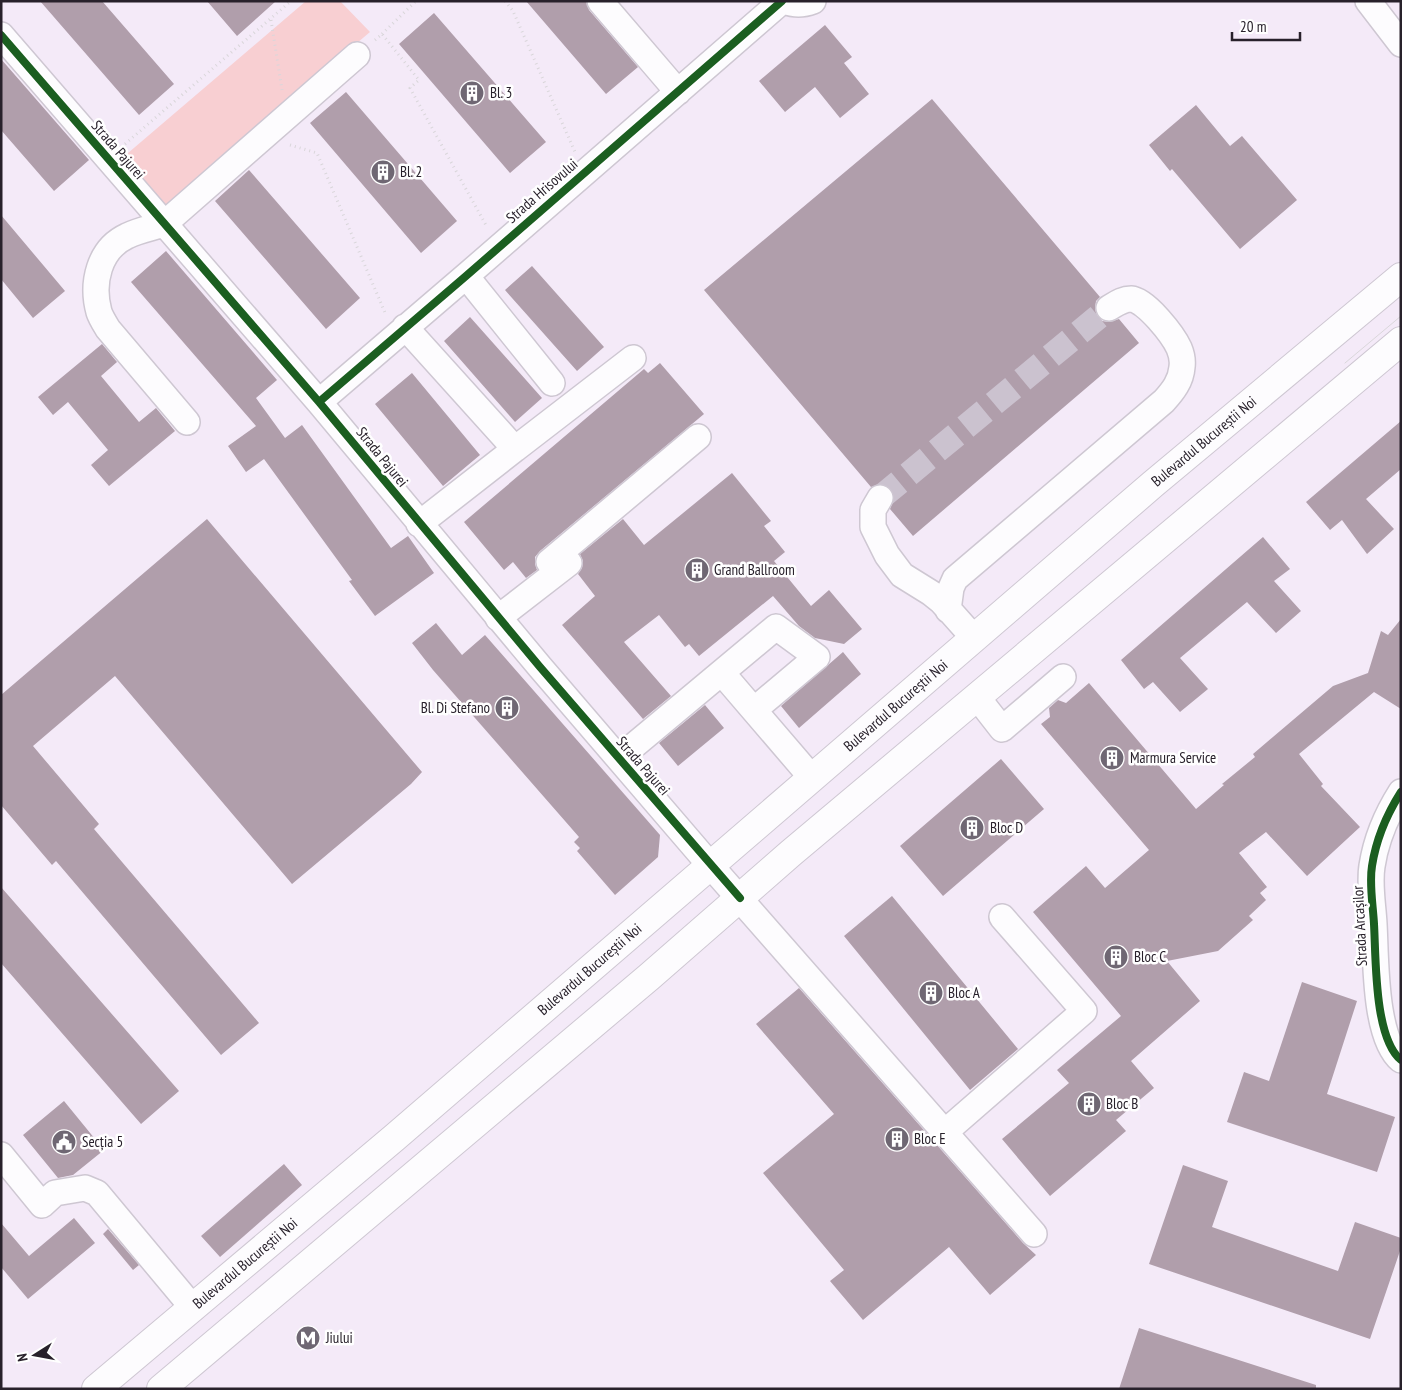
<svg xmlns="http://www.w3.org/2000/svg" width="1402" height="1390" viewBox="0 0 1402 1390" font-family="'PT Sans Narrow',sans-serif">
<style>
.green{fill:#f8cfd2}
.building{fill:#b09eab}
.lines{fill:none;stroke-linecap:round;stroke-linejoin:round}
.minor-tunnel{stroke:#cbc2cf;stroke-width:25;stroke-dasharray:25 12;stroke-linecap:butt}
.minor-casing{stroke:#cec7d2;stroke-width:28}
.major-casing{stroke:#cec7d2;stroke-width:30}
.path{stroke:#d9d6da;stroke-width:3;stroke-dasharray:1 4;stroke-linecap:butt}
.minor{stroke:#fdfcfe;stroke-width:25}
.major{stroke:#fdfcfe;stroke-width:28}
.tram{stroke:#dad7db;stroke-width:1}
.cycleway-casing{stroke:#fff;stroke-width:11}
.cycleway{stroke:#1b5e20;stroke-width:8}
.labels{text-anchor:middle;stroke-width:5;stroke-linejoin:round;paint-order:stroke}
.poi-label{font-size:15px;fill:#28212b;stroke:#fff;text-anchor:start}
.street-label{font-size:15px;fill:#28212b;stroke:#fff}
</style>
<rect width="100%" height="100%" fill="#f4eaf8"/>
<path class="green" d="M 306,1 L 340,1 L 370,32 L 284,105 L 166,212 L 121,159 Z"/>
<path class="building" d="M 40,1 L 102,1 L 174,84 L 139,115 Z
M 207,1 L 276,1 L 237,36 Z
M 526,1 L 586,1 L 589,10 L 638,67 L 606,94 Z
M 434,13 L 546,142 L 510,173 L 399,44 Z
M 825,25 L 852,57 L 844,63 L 869,94 L 840,118 L 815,87 L 785,112 L 759,81 Z
M 1,59 L 89,160 L 54,191 L 1,130 Z
M 346,92 L 457,221 L 421,253 L 310,123 Z
M 932,99 L 1100,297 L 1096,301 L 1095,308 L 1097,316 L 1102,321 L 1109,322 L 1119,319 L 1139,343 L 913,536 L 890,509 L 894,499 L 892,490 L 888,486 L 881,484 L 871,487 L 704,290 Z
M 1196,105 L 1230,146 L 1242,136 L 1297,200 L 1240,249 L 1172,169 L 1170,171 L 1149,145 Z
M 249,170 L 360,298 L 326,329 L 215,201 Z
M 1,215 L 65,291 L 33,318 L 1,279 Z
M 166,251 L 277,380 L 256,398 L 285,438 L 302,425 L 391,548 L 408,536 L 434,573 L 375,616 L 349,581 L 352,580 L 264,459 L 246,472 L 228,446 L 256,426 L 131,282 Z
M 532,266 L 604,347 L 577,371 L 505,290 Z
M 470,317 L 542,398 L 515,422 L 444,341 Z
M 102,344 L 117,362 L 101,376 L 139,422 L 156,408 L 175,431 L 109,486 L 91,465 L 108,450 L 68,402 L 53,415 L 38,397 Z
M 660,363 L 704,414 L 540,551 L 535,557 L 535,564 L 537,570 L 526,578 L 513,562 L 504,570 L 464,522 L 644,369 L 648,373 Z
M 412,373 L 480,455 L 443,486 L 375,404 Z
M 1401,421 L 1401,469 L 1366,499 L 1394,529 L 1367,554 L 1342,520 L 1330,530 L 1306,502 Z
M 732,473 L 771,521 L 764,526 L 785,552 L 774,561 L 811,606 L 829,590 L 862,629 L 844,644 L 815,638 L 799,626 L 773,596 L 699,656 L 689,644 L 685,647 L 659,615 L 624,642 L 671,696 L 643,719 L 562,625 L 595,596 L 578,574 L 582,568 L 583,561 L 580,554 L 623,519 L 644,545 Z
M 207,519 L 422,772 L 411,784 L 292,884 L 115,676 L 33,746 L 99,824 L 94,829 L 259,1023 L 221,1055 L 56,861 L 52,865 L 1,805 L 1,695 Z
M 1263,537 L 1290,569 L 1274,581 L 1301,611 L 1276,633 L 1247,602 L 1180,658 L 1208,689 L 1180,712 L 1153,682 L 1144,689 L 1121,660 Z
M 1401,619 L 1401,709 L 1374,692 L 1299,754 L 1323,784 L 1321,786 L 1360,827 L 1307,876 L 1266,832 L 1239,853 L 1267,887 L 1260,893 L 1266,900 L 1249,916 L 1253,920 L 1218,951 L 1167,961 L 1200,1001 L 1131,1061 L 1154,1088 L 1116,1120 L 1126,1131 L 1050,1196 L 1002,1139 L 1069,1083 L 1057,1070 L 1121,1016 L 1033,912 L 1086,866 L 1105,888 L 1149,850 L 1041,724 L 1050,717 L 1049,708 L 1058,700 L 1066,703 L 1089,683 L 1196,809 L 1224,785 L 1222,784 L 1255,757 L 1253,754 L 1333,686 L 1368,673 L 1381,631 L 1388,635 Z
M 436,623 L 462,655 L 485,635 L 660,835 L 658,857 L 615,895 L 577,851 L 580,848 L 574,842 L 579,837 L 433,670 L 412,643 Z
M 843,652 L 861,674 L 799,728 L 781,706 Z
M 705,705 L 724,728 L 678,766 L 659,743 Z
M 1001,759 L 1044,809 L 943,896 L 900,846 Z
M 1,887 L 179,1091 L 141,1124 L 1,963 Z
M 892,896 L 1018,1049 L 970,1090 L 844,936 Z
M 1302,982 L 1357,1001 L 1327,1094 L 1395,1117 L 1377,1172 L 1227,1122 L 1244,1072 L 1269,1081 Z
M 799,988 L 1023,1243 L 1036,1255 L 990,1295 L 949,1247 L 863,1320 L 830,1281 L 844,1270 L 763,1173 L 834,1114 L 756,1024 Z
M 64,1101 L 104,1150 L 73,1175 L 58,1178 L 23,1135 Z
M 284,1164 L 302,1185 L 220,1257 L 201,1236 Z
M 1183,1165 L 1228,1181 L 1212,1227 L 1338,1271 L 1355,1222 L 1401,1238 L 1401,1248 L 1370,1339 L 1149,1264 Z
M 74,1218 L 95,1243 L 28,1299 L 1,1267 L 1,1223 L 29,1256 Z
M 108,1229 L 139,1265 L 133,1270 L 103,1234 Z
M 1139,1328 L 1316,1385 L 1316,1389 L 1119,1389 Z"/>
<g class="lines">
<path class="minor-tunnel" d="M 880,498 L 1109,308"/>
<defs>
<path id="minor" d="M 600,1 L 678,92
M 784,1 C 795,5 802,5 813,1
M 1368,1 L 1401,44
M 1,35 L 319,402 L 540,667 L 710,865 L 1034,1234
M 466,276 L 552,383
M 405,327 L 515,449 L 419,524
M 319,402 L 466,276 L 782,1
M 187,422 L 108,329 C 105,324 101,318 99,312 C 91,283 99,249 127,236 C 139,230 152,228 164,224 L 357,55
M 515,449 L 633,358
M 880,498 L 873,510 L 873,527 L 887,555 L 902,575 L 931,593 L 941,601 L 974,638
M 557,572 L 549,562 L 698,437
M 948,610 L 951,588 L 955,579 L 1164,401 C 1173,391 1181,381 1182,367 C 1183,360 1182,355 1179,348 C 1173,335 1146,300 1131,299 C 1122,299 1116,304 1109,308
M 498,618 L 569,563
M 722,673 L 812,778
M 977,697 L 1002,729 L 1063,677
M 619,758 L 776,627 L 817,657 L 754,710
M 1401,792 C 1387,814 1376,840 1372,866 C 1369,884 1373,905 1374,924 C 1376,957 1374,1038 1401,1060
M 945,1132 L 1084,1011 L 1002,917
M 1,1155 L 42,1205 L 55,1193 L 85,1188 L 97,1193 L 193,1308"/>
<g id="major">
<path id="s1" d="M 96,1389 L 394,1138 L 1153,484 L 1401,277"/>
<path d="M 161,1389 L 649,977 L 791,853 L 1401,341"/>
</g>
</defs>
<use href="#minor" class="minor-casing"/>
<use href="#major" class="major-casing"/>
<path class="path" d="M 505,1 L 513,11 L 575,152
M 271,20 L 282,90
M 382,34 L 416,1
M 375,40 L 382,34 L 419,80 L 410,88 L 487,227
M 125,144 L 291,1
M 290,145 L 317,153 L 386,315"/>
<use href="#minor" class="minor"/>
<use href="#major" class="major"/>
<path class="tram" d="M 1345,363 L 1401,316"/>
<defs>
<path id="cycleway" d="M 1,35 L 319,402 L 540,667 L 740,898
M 319,402 L 466,276 L 782,1
M 1401,792 C 1387,814 1376,840 1372,866 C 1369,884 1373,905 1374,924 C 1376,957 1374,1038 1401,1060"/>
</defs>
<use href="#cycleway" class="cycleway-casing"/>
<use href="#cycleway" class="cycleway"/>
</g>
<defs>
<symbol id="building-disc" viewBox="-11 -11 22 22"><circle r="9.5" fill="#6f6773" stroke="#fff"/><path d="M-4-6H4V6H1V3H-1V6H-4ZM-2.5-4.3h1.7v1.8h-1.7ZM.8-4.3h1.7v1.8H.8ZM-2.5-1h1.7V.8h-1.7ZM.8-1h1.7V.8H.8Z" fill="#fff"/></symbol>
<symbol id="civic-disc" viewBox="-11 -11 22 22"><circle r="9.5" fill="#6f6773" stroke="#fff"/><path d="M-.6-6.5H3V-4.5H.6V-3L4-1V1h2V6H-6V1h2V-1L-.6-3ZM-1.2 2.5V6h2.4V2.5Z" fill="#fff"/></symbol>
<symbol id="metro-disc" viewBox="-11 -11 22 22"><circle r="9.5" fill="#6f6773" stroke="#fff"/><path d="M-5.5 5V-5H-3L0 0L3-5H5.5V5H3V-.5L0 4L-3-.5V5Z" fill="#fff"/></symbol>
</defs>
<g fill-rule="evenodd">
<use href="#building-disc" x="458" y="79" width="28" height="28"/>
<use href="#building-disc" x="369" y="158" width="28" height="28"/>
<use href="#building-disc" x="683" y="556" width="28" height="28"/>
<use href="#building-disc" x="493" y="694" width="28" height="28"/>
<use href="#building-disc" x="1098" y="744" width="28" height="28"/>
<use href="#building-disc" x="958" y="814" width="28" height="28"/>
<use href="#building-disc" x="1102" y="943" width="28" height="28"/>
<use href="#building-disc" x="917" y="979" width="28" height="28"/>
<use href="#building-disc" x="1075" y="1090" width="28" height="28"/>
<use href="#building-disc" x="883" y="1125" width="28" height="28"/>
<use href="#civic-disc" x="50" y="1128" width="28" height="28"/>
<use href="#metro-disc" x="294" y="1324" width="28" height="28"/>
</g>
<g class="labels">
<g class="poi-label">
<text x="490" y="98">Bl. 3</text>
<text x="400" y="177">Bl. 2</text>
<text x="714" y="575">Grand Ballroom</text>
<text x="490" y="713" text-anchor="end">Bl. Di Stefano</text>
<text x="1130" y="763">Marmura Service</text>
<text x="990" y="833">Bloc D</text>
<text x="1134" y="962">Bloc C</text>
<text x="948" y="998">Bloc A</text>
<text x="1106" y="1109">Bloc B</text>
<text x="914" y="1144">Bloc E</text>
<text x="82" y="1147">Secția 5</text>
<text x="326" y="1343">Jiului</text>
</g>
<g class="street-label">
<text transform="translate(118 150) rotate(49)" y="5">Strada Pajurei</text>
<text transform="translate(542 191) rotate(-41)" y="5">Strada Hrisovului</text>
<text dy="5" stroke="none"><textPath href="#s1" startOffset="1458">Bulevardul Bucureștii Noi</textPath></text>
<text transform="translate(382 457) rotate(51)" y="5">Strada Pajurei</text>
<text dy="5" stroke="none"><textPath href="#s1" startOffset="1052">Bulevardul Bucureștii Noi</textPath></text>
<text transform="translate(643 766) rotate(49)" y="5">Strada Pajurei</text>
<text transform="translate(1360 926) rotate(-93)" y="5">Strada Arcașilor</text>
<text dy="5" stroke="none"><textPath href="#s1" startOffset="648">Bulevardul Bucureștii Noi</textPath></text>
<text dy="5" stroke="none"><textPath href="#s1" startOffset="195">Bulevardul Bucureștii Noi</textPath></text>
</g>
</g>
<rect width="1402" height="1390" fill="none" stroke="#28212b" stroke-width="5"/>
<g transform="translate(35 1355) rotate(259)" stroke="#ffffff" stroke-width="4" paint-order="stroke">
<path d="M0-4L9 19L0 12L-9 19Z" fill="#28212b"/>
<text y="-8" font-size="14" font-weight="bold" text-anchor="middle" fill="#28212b">N</text>
</g>
<path d="M1232 32v8h68v-8" fill="none" stroke="#28212b" stroke-width="2.5"/>
<text x="1240" y="32" font-size="15" fill="#28212b" stroke="#ffffff" stroke-width="4" paint-order="stroke">20 m</text>
</svg>
